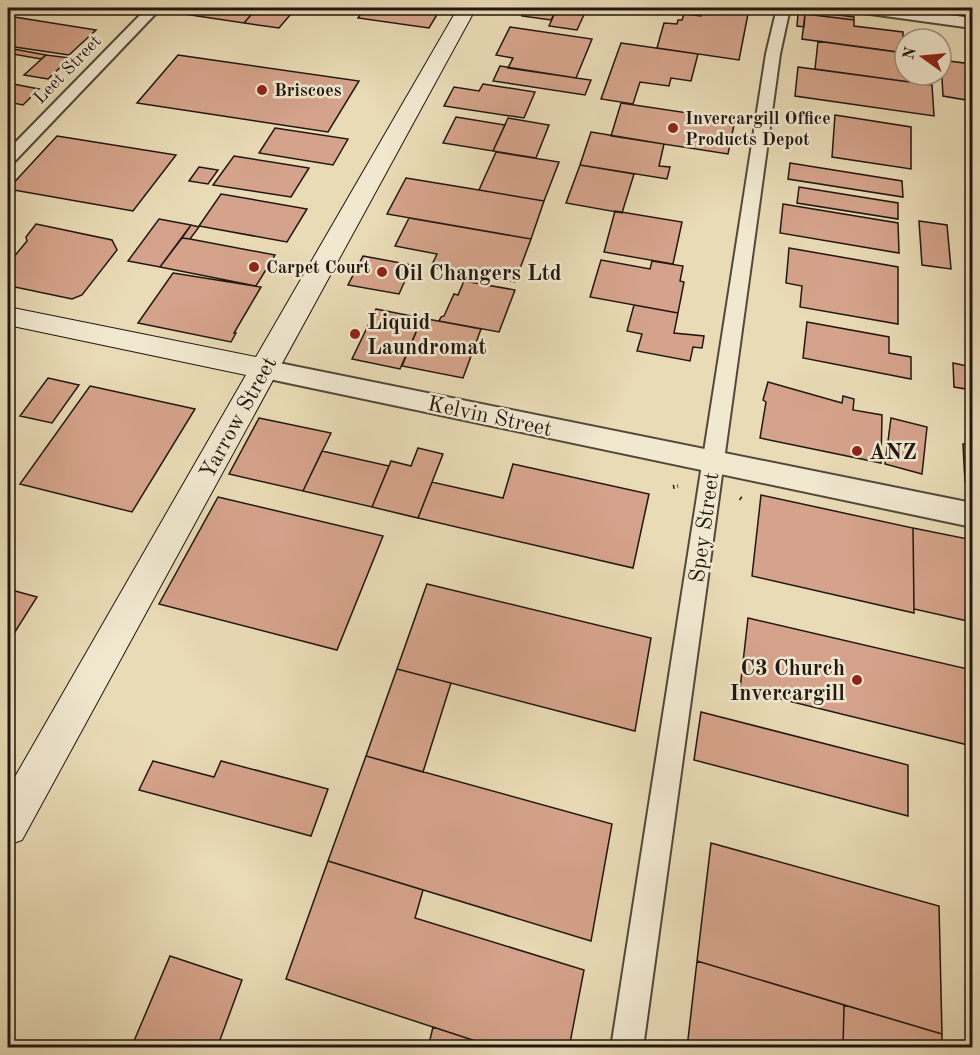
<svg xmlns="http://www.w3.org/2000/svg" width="980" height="1055" viewBox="0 0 980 1055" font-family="'Old Standard TT',serif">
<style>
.building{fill:#d5a38b;stroke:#211710;stroke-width:1.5}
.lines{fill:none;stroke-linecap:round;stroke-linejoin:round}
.minor-casing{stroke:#53483a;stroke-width:4}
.tertiary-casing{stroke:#53483a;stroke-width:4}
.secondary-casing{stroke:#211710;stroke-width:2}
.path{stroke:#211710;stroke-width:4;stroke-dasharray:1.5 3;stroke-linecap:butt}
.minor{fill:#f1e8d0;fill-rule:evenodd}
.tertiary{fill:#f1e8d0;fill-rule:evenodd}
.secondary{fill:#f1e8d0;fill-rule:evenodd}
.poi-dot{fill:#8f2418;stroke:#f1e8d0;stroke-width:2}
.labels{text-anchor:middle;stroke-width:5;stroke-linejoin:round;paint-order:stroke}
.far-street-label{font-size:18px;fill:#211710;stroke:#f1e8d0}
.far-poi-label{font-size:18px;font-weight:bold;fill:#211710;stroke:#f1e8d0;text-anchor:start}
.poi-label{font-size:22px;font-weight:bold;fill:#211710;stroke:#f1e8d0;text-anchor:start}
.street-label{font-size:22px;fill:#211710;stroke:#f1e8d0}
</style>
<rect width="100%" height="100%" fill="#e9dbb6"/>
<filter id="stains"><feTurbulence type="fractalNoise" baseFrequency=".00333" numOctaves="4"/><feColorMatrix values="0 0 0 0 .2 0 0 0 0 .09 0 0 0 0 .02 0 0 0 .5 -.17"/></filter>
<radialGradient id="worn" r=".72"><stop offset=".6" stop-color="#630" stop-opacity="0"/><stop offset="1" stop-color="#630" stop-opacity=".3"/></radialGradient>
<path class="building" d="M 182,8 L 257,8 L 244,23 L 177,13 Z
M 257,8 L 296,8 L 279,28 L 244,23 Z
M 365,8 L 441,8 L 429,28 L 358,18 Z
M 526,8 L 557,8 L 551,20 L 522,16 Z
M 557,8 L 587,8 L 577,30 L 549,26 Z
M 704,8 L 749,9 L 739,60 L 657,48 L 664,23 L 677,24 L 678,20 L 682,20 L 684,14 L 701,16 Z
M 808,11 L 854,17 L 854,20 L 805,14 L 804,27 L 797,26 L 798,14 Z
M 805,14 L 854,20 L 854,26 L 903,32 L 903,53 L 802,39 Z
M 8,16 L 96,30 L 69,55 L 8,46 Z
M 510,27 L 592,39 L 576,78 L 508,68 L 513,58 L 496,55 Z
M 818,41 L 905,53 L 905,75 L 923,75 L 924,84 L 815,69 Z
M 621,43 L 698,54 L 691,81 L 671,78 L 669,86 L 640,82 L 633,104 L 601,99 Z
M 8,48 L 46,55 L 41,59 L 13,54 L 8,59 Z
M 46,55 L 70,58 L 48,79 L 24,75 Z
M 178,55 L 359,81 L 328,132 L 137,103 Z
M 941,60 L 972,64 L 972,101 L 943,96 Z
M 500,66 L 576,78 L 591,80 L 585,95 L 493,81 Z
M 798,67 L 932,85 L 934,116 L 795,96 Z
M 8,83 L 39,89 L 23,105 L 8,102 Z
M 483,84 L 535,92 L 524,118 L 444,106 L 454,87 L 479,91 Z
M 621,103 L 735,120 L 728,154 L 611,136 Z
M 835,115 L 911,127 L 911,169 L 832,157 Z
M 456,117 L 505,125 L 493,151 L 443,143 Z
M 508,118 L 549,125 L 536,158 L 493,151 Z
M 275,128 L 348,139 L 333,165 L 259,153 Z
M 591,132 L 664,144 L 659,166 L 670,167 L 667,179 L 580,165 Z
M 57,136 L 176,155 L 133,211 L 8,189 Z
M 496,152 L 559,162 L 544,201 L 479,190 Z
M 234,156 L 309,168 L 291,197 L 213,185 Z
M 790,163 L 902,181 L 903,197 L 788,179 Z
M 580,165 L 634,174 L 622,213 L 566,203 Z
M 199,167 L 218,170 L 208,184 L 189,181 Z
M 406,178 L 479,190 L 544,201 L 531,239 L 387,214 Z
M 799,187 L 898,203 L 898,219 L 797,203 Z
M 221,194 L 307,209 L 287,242 L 199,226 Z
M 783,204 L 898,223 L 899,253 L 780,233 Z
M 615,211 L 682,222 L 673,264 L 604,252 Z
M 409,218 L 531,239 L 515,282 L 431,267 L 437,254 L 395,246 Z
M 159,219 L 191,225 L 160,267 L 128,261 Z
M 919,221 L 947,225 L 951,269 L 922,265 Z
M 36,224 L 112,240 L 117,250 L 82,295 L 72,299 L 15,287 L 8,290 L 8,264 L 27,241 L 26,237 Z
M 191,225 L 199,227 L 190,239 L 182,238 Z
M 182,238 L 190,239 L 275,255 L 256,286 L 160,267 Z
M 789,248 L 898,267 L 898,324 L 800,307 L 802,286 L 786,283 Z
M 363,256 L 412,265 L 399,294 L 348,285 Z
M 601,260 L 650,269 L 652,261 L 683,266 L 680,281 L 684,282 L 678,313 L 590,297 Z
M 173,273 L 261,287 L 234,333 L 236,333 L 231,342 L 138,323 Z
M 464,281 L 515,290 L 499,332 L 439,321 L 441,317 L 444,316 L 454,294 L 458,295 Z
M 634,305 L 678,313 L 674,333 L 704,336 L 702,348 L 693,347 L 690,361 L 637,351 L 642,334 L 627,331 Z
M 376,309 L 422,318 L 400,369 L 352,359 Z
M 422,318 L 481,329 L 463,378 L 402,366 Z
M 807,322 L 889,337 L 889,353 L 911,357 L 911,379 L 803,358 Z
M 953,363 L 972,367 L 972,390 L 954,387 Z
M 48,378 L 79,385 L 52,423 L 20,416 Z
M 768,382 L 842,403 L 843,396 L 854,399 L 853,410 L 882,415 L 881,463 L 760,438 L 766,402 L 763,400 Z
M 90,386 L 195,409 L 132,512 L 20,484 Z
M 259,418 L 331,433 L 303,491 L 229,474 Z
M 891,418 L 927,427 L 922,474 L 885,464 Z
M 963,444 L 972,445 L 972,483 L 965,482 Z
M 418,448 L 443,454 L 418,518 L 372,507 L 391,461 L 411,466 Z
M 322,451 L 389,466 L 372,507 L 303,491 Z
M 513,464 L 649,494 L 633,568 L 418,518 L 432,482 L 503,498 Z
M 761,495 L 913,528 L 914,613 L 752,576 Z
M 218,497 L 383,536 L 337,650 L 159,604 Z
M 913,528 L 968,539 L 972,622 L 914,609 Z
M 968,540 L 972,541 L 972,622 Z
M 427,584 L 651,638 L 635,731 L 397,669 Z
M 8,589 L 37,597 L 8,643 Z
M 748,618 L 972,670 L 972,746 L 740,689 Z
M 397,669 L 451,683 L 423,772 L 366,756 Z
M 701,712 L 908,765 L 908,816 L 694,760 Z
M 366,756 L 612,824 L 591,941 L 328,861 Z
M 153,761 L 214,777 L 221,761 L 328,789 L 311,836 L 139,790 Z
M 711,843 L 939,906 L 942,1034 L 697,961 Z
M 328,861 L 423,890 L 415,918 L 584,970 L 569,1048 L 497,1048 L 286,979 Z
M 170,956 L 242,980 L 217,1048 L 131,1048 Z
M 697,961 L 844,1005 L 843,1048 L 687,1048 Z
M 844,1005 L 942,1034 L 942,1048 L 843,1048 Z
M 433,1027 L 497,1048 L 428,1048 Z"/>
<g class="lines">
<defs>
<path id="minor" d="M 147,8 L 161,8 L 14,162 L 8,164 L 8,150 Z
M 777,8 L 790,8 L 780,54 L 643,1048 L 611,1048 L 766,54 Z"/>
<path id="tertiary" d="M 855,8 L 896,8 L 972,18 L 972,28 L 863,13 L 857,12 Z
M 264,360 L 972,503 L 972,527 L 255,376 L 252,369 L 255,362 Z"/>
<path id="secondary" d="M 458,8 L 476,8 L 22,840 L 8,845 L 8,789 L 246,375 L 8,325 L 8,307 L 256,357 Z"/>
</defs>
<use href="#minor" class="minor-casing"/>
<use href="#tertiary" class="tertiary-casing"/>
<use href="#secondary" class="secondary-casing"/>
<path class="path" d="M 673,487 L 678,486
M 740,498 L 743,500"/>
<use href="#minor" class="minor"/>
<use href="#tertiary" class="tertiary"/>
<use href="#secondary" class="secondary"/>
</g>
<g class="poi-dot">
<circle cx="262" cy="90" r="6"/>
<circle cx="673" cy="128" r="6"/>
<circle cx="254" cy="267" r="6"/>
<circle cx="382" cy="272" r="6"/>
<circle cx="355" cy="334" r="6"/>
<circle cx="857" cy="451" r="6"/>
<circle cx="857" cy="680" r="6"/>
</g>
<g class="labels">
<g class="far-street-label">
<text transform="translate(67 69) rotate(-46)" y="6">Leet Street</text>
</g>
<g class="far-poi-label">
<text x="274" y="96">Briscoes</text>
<text x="685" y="124">Invercargill Office<tspan x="685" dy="21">Products Depot</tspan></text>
<text x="266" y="273">Carpet Court</text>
</g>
<g class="poi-label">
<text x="394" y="280">Oil Changers Ltd</text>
<text x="367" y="329">Liquid<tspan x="367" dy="25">Laundromat</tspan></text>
<text x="869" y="459">ANZ</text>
<text x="845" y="675" text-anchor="end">C3 Church<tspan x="845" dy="25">Invercargill</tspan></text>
</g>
<g class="street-label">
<text transform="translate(490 415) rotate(12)" y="8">Kelvin Street</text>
<text transform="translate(237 417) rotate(-61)" y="8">Yarrow Street</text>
<text transform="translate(703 527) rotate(-82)" y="8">Spey Street</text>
</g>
</g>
<rect width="980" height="1055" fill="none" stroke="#e9dbb6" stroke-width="30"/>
<rect x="9" y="9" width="962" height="1037" fill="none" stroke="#211710" stroke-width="3"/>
<rect x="15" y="15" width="950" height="1025" fill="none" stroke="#211710" stroke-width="1.5"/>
<g transform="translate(923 57) rotate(285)"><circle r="28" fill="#f1e8d0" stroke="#9e9483" stroke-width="1.5"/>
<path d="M0-4.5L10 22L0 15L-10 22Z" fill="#8f2418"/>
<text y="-9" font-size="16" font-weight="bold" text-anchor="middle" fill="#211710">N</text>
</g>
<rect width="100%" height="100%" filter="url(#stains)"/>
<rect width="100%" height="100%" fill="url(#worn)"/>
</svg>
